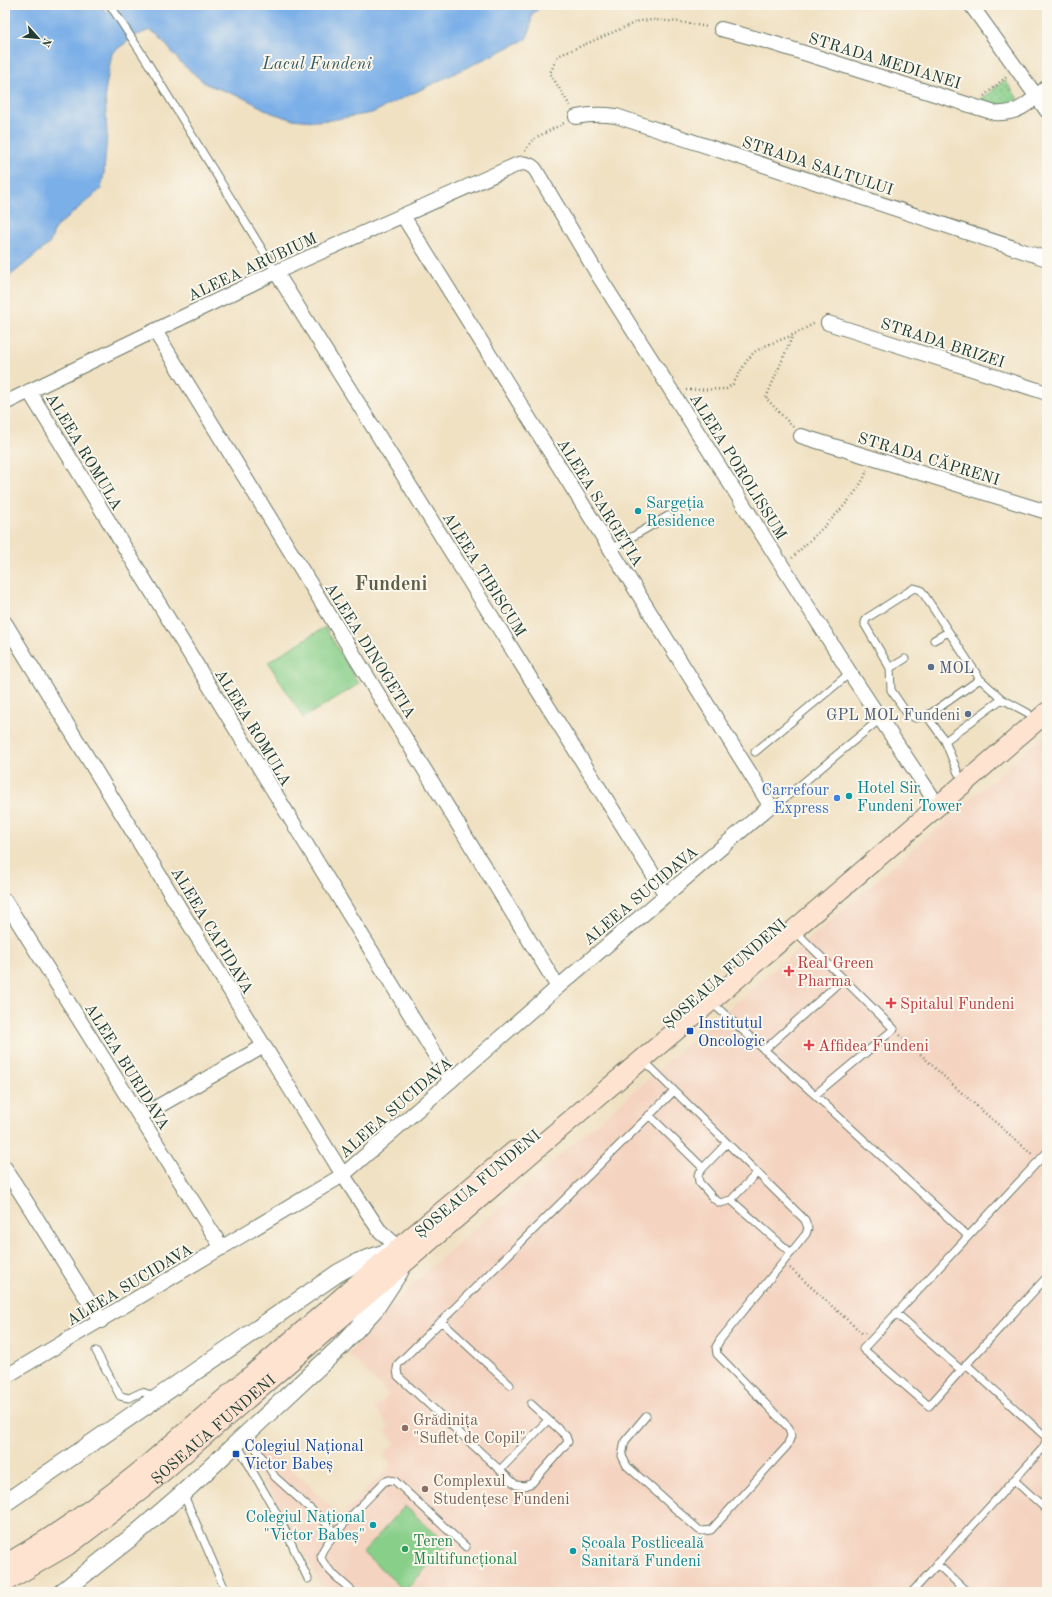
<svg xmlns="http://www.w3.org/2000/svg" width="1052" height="1597" viewBox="0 0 1052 1597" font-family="'Old Standard TT',serif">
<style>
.built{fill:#f4d3c0}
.park{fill:url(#park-dots);stroke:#54865f}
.pitch{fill:#88cf8a;stroke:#54865f}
.water{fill:#7aafe8;stroke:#4c768e}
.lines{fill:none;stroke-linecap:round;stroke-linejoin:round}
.service-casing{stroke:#687666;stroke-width:9}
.minor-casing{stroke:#687666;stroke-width:16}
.tertiary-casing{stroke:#687666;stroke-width:19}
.secondary-casing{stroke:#687666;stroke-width:21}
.path{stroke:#687666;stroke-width:2.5;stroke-dasharray:1 3;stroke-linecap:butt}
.service{stroke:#fff;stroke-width:7}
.minor{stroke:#fff;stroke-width:14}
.tertiary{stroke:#fff;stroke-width:17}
.secondary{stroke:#fee3d1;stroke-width:19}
.culture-dot{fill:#0f9aa8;stroke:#fbf7ec;stroke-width:1.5}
.service-dot{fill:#5c6f8a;stroke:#fbf7ec;stroke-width:1.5}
.shop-dot{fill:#3f7fe0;stroke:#fbf7ec;stroke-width:1.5}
.health-dot{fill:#e0444e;stroke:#fbf7ec;stroke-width:1.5}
.transit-dot{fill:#1a4fb4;stroke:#fbf7ec;stroke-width:1.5}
.education-dot{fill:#8d6e63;stroke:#fbf7ec;stroke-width:1.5}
.leisure-dot{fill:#2e9e5b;stroke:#fbf7ec;stroke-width:1.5}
.labels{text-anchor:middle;stroke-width:4;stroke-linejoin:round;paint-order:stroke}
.street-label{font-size:16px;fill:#1f3d34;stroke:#fbf7ec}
.culture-label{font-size:16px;fill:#0d838f;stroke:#fbf7ec;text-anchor:start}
.service-label{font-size:16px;fill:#4e5e75;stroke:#fbf7ec;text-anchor:start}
.shop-label{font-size:16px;fill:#366cbe;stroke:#fbf7ec;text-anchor:end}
.health-label{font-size:16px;fill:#be3a42;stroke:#fbf7ec;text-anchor:start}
.transit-label{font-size:16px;fill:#164399;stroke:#fbf7ec;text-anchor:start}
.education-label{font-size:16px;fill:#785e54;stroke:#fbf7ec;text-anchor:start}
.leisure-label{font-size:16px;fill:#27864d;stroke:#fbf7ec;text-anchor:start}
.water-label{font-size:17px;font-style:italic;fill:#365a61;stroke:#fbf7ec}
.district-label{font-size:20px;font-weight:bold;fill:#5e5f46;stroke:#fbf7ec}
</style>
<defs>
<pattern id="park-dots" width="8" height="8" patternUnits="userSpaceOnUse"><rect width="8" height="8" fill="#88cf8a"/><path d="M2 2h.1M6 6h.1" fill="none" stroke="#6fa972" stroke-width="1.8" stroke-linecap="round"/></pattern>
</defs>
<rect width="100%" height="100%" fill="#fbf7ec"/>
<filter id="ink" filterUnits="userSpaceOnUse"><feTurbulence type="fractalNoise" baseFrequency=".025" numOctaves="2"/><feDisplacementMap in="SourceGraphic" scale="8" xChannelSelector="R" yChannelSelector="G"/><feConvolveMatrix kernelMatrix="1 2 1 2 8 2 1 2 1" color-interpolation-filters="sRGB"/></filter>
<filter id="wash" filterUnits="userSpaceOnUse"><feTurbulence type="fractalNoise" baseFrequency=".012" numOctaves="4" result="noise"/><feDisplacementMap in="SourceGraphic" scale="16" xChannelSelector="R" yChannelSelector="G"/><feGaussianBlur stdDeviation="0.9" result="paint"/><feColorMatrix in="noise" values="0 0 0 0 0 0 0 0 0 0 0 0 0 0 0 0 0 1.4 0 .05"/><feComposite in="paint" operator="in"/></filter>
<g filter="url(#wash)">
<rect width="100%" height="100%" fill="#f0e1c3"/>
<path class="built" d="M 1047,733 L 1047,1592 L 325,1592 L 250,1456 L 264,1442 L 340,1516 L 391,1465 L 383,1456 L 395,1442 L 385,1432 L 390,1426 L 374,1409 L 389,1395 L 348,1354 L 424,1273 Z"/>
<path class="park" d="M 1005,80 L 1018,99 L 1005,108 L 984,104 L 979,101 Z"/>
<path class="pitch" d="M 325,627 L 359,684 L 303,718 L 268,662 Z
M 405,1506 L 448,1545 L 405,1591 L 363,1552 Z"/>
<path class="water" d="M 5,5 L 101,5 L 106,12 L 116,5 L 550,5 L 541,7 L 532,14 L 530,30 L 526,39 L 372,113 L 331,120 L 315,121 L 291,119 L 272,113 L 244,98 L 206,84 L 181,63 L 158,35 L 150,30 L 135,36 L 112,53 L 105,92 L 107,135 L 104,173 L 101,189 L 55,228 L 50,243 L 5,280 Z"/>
</g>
<g filter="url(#ink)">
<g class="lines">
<defs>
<path id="service" d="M 110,5 L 146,60 L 276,272
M 611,549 L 668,516
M 934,640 L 948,632
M 890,668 L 905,659
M 927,716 L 980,679
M 945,741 L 1002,699
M 755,752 L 850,673
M 958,773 L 945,741 L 927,716 L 915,718 L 906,712 L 891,690 L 890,668 L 865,625 L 865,622 L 867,618 L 914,588 L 921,590 L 980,679 L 1002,699 L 1028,713
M 768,808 L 780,802 L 880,719
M 794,930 L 894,1029 L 815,1095
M 711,1002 L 815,1095 L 968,1236
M 764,1050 L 843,979
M 643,1060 L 805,1220 L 808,1228 L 806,1234 L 720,1340 L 716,1347 L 717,1354 L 789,1428 L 791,1436 L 787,1446 L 711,1530 L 703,1531 L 699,1530 L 627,1466 L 622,1456 L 625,1441 L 646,1416
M 649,1115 L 703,1168
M 727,1143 L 703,1168 L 698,1175 L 699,1182 L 714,1199 L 720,1203 L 731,1200 L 757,1173
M 1047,1152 L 863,1349 L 929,1406 L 961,1370 L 1047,1277
M 731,1200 L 791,1253
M 896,1313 L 961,1370
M 441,1321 L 510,1385
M 96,1351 L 120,1396 L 129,1398 L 142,1392 L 148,1394 L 152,1401
M 966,1364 L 1047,1438
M 531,1404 L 566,1436 L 568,1442 L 532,1483 L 524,1486 L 516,1485 L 398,1376 L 397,1369 L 398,1364 L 674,1091
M 247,1435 L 275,1477 L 336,1532
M 237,1444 L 281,1521 L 308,1579
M 500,1470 L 548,1420
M 1014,1480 L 1047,1510
M 183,1493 L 226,1592
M 937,1564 L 967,1592
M 353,1592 C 346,1585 321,1566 321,1556 C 320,1545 374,1493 384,1482 L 389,1480 L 395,1481 L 466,1547
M 912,1592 L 1043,1448 L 1047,1439"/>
<path id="minor" d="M 971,5 L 1047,111
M 721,29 L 769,42 L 995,113 C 1019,115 1030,102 1047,87
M 576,117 C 591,114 602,114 616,116 L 1047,259
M 276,272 L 666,895
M 828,323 L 1047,393
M 155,331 L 558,987
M 29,391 L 451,1081
M 5,403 L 276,272 L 516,165 C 524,162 529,163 535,169 L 598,275 L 850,673 L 931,795
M 801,436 L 1047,512
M 5,623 L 343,1175 L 379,1230 L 399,1248
M 5,901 L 222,1248
M 150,1111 L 264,1046
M 5,1168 L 101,1321
M 5,1377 L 343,1175 L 558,987 L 768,808 L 768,802 L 403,216"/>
<path id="tertiary" d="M 5,1503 L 338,1273 L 358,1262 L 396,1249
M 62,1592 L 138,1532 L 183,1493 L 341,1346 L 375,1309 L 400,1271"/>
<g id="secondary">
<path d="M 5,1564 C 53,1538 96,1507 138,1473 L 415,1234 L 514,1151"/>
<path id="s1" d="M 5,1582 L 72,1543 L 144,1488 L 548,1139 L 710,1002 L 1047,712"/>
</g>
</defs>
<use href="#service" class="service-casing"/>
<use href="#minor" class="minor-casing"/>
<use href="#tertiary" class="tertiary-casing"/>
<use href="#secondary" class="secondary-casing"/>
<path class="path" d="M 984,96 L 1006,77
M 570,106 L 550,73 L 558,56 L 639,21 L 655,20 L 680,22 L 708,27
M 525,151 L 533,139 L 566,122
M 686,390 L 726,389 L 733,384 L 746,362 L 754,352 L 765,346 L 793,335 L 815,323
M 793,427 L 766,398 L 793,335
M 792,558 C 814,535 858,499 867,470
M 900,1035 L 955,1087 L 1033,1155
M 790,1268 L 863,1334 L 865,1333"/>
<use href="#service" class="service"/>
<use href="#minor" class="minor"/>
<use href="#tertiary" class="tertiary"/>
<use href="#secondary" class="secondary"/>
</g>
</g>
<g class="culture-dot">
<circle cx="638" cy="511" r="4"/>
<circle cx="849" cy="796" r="4"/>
<circle cx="373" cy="1525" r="4"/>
<circle cx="573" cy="1551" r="4"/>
</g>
<g class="service-dot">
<circle cx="931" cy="667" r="4"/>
<circle cx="968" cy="714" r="4"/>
</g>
<circle class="shop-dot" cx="837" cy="798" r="4"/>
<g class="health-dot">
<path d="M787 965h4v4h4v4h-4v4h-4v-4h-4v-4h4z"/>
<path d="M889 997h4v4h4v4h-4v4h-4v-4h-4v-4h4z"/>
<path d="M807 1039h4v4h4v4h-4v4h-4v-4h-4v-4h4z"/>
</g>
<g class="transit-dot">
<rect x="686" y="1027" width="8" height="8" rx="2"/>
<rect x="232" y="1450" width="8" height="8" rx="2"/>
</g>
<g class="education-dot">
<circle cx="405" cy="1428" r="4"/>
<circle cx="425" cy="1489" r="4"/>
</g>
<circle class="leisure-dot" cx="405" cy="1549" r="4"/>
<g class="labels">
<g class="street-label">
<text transform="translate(885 60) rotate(17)" y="6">STRADA MEDIANEI</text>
<text transform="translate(818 165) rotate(18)" y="6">STRADA SALTULUI</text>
<text transform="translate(252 266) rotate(-25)" y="6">ALEEA ARUBIUM</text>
<text transform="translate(943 342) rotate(18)" y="6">STRADA BRIZEI</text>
<text transform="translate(85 451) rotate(59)" y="6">ALEEA ROMULA</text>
<text transform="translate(929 458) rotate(17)" y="6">STRADA CĂPRENI</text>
<text transform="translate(739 466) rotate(58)" y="6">ALEEA POROLISSUM</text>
<text transform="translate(601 502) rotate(58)" y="6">ALEEA SARGEȚIA</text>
<text transform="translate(485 574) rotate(58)" y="6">ALEEA TIBISCUM</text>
<text transform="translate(371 650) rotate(58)" y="6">ALEEA DINOGETIA</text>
<text transform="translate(254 727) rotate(59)" y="6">ALEEA ROMULA</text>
<text transform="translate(640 895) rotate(-40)" y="6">ALEEA SUCIDAVA</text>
<text transform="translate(213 930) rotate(59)" y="6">ALEEA CAPIDAVA</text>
<text transform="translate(724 973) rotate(-41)" y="6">ȘOSEAUA FUNDENI</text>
<text transform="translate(128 1066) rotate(58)" y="6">ALEEA BURIDAVA</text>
<text transform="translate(395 1107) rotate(-41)" y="6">ALEEA SUCIDAVA</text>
<text transform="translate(477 1183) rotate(-40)" y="6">ȘOSEAUA FUNDENI</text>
<text transform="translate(129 1284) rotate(-31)" y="6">ALEEA SUCIDAVA</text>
<text dy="6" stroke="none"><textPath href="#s1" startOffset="259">ȘOSEAUA FUNDENI</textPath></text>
</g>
<g class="culture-label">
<text x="646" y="508">Sargeția<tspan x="646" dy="18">Residence</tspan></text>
<text x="857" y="793">Hotel Sir<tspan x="857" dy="18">Fundeni Tower</tspan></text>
<text x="365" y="1522" text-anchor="end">Colegiul Național<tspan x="365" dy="18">"Victor Babeș"</tspan></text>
<text x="581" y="1548">Școala Postliceală<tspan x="581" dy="18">Sanitară Fundeni</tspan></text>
</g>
<g class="service-label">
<text x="939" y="673">MOL</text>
<text x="960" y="720" text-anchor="end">GPL MOL Fundeni</text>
</g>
<g class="shop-label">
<text x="829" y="795">Carrefour<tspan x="829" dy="18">Express</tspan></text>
</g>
<g class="health-label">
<text x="797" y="968">Real Green<tspan x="797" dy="18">Pharma</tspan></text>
<text x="900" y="1009">Spitalul Fundeni</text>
<text x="818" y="1051">Affidea Fundeni</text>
</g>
<g class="transit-label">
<text x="698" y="1028">Institutul<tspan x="698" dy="18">Oncologic</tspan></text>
<text x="244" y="1451">Colegiul Național<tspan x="244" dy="18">Victor Babeș</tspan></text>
</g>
<g class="education-label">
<text x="413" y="1425">Grădinița<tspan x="413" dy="18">"Suflet de Copil"</tspan></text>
<text x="433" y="1486">Complexul<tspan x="433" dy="18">Studențesc Fundeni</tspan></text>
</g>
<g class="leisure-label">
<text x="413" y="1546">Teren<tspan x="413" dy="18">Multifuncțional</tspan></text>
</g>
<g class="water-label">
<text x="317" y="69">Lacul Fundeni</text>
</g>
<g class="district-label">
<text x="391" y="590">Fundeni</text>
</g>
</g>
<rect width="1052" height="1597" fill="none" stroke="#fbf7ec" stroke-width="20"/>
<g transform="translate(38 38) rotate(117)" stroke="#fbf7ec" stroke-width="3" paint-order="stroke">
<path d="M0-3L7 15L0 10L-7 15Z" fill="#1f3d34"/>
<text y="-6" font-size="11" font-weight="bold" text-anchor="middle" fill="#1f3d34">N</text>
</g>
</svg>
